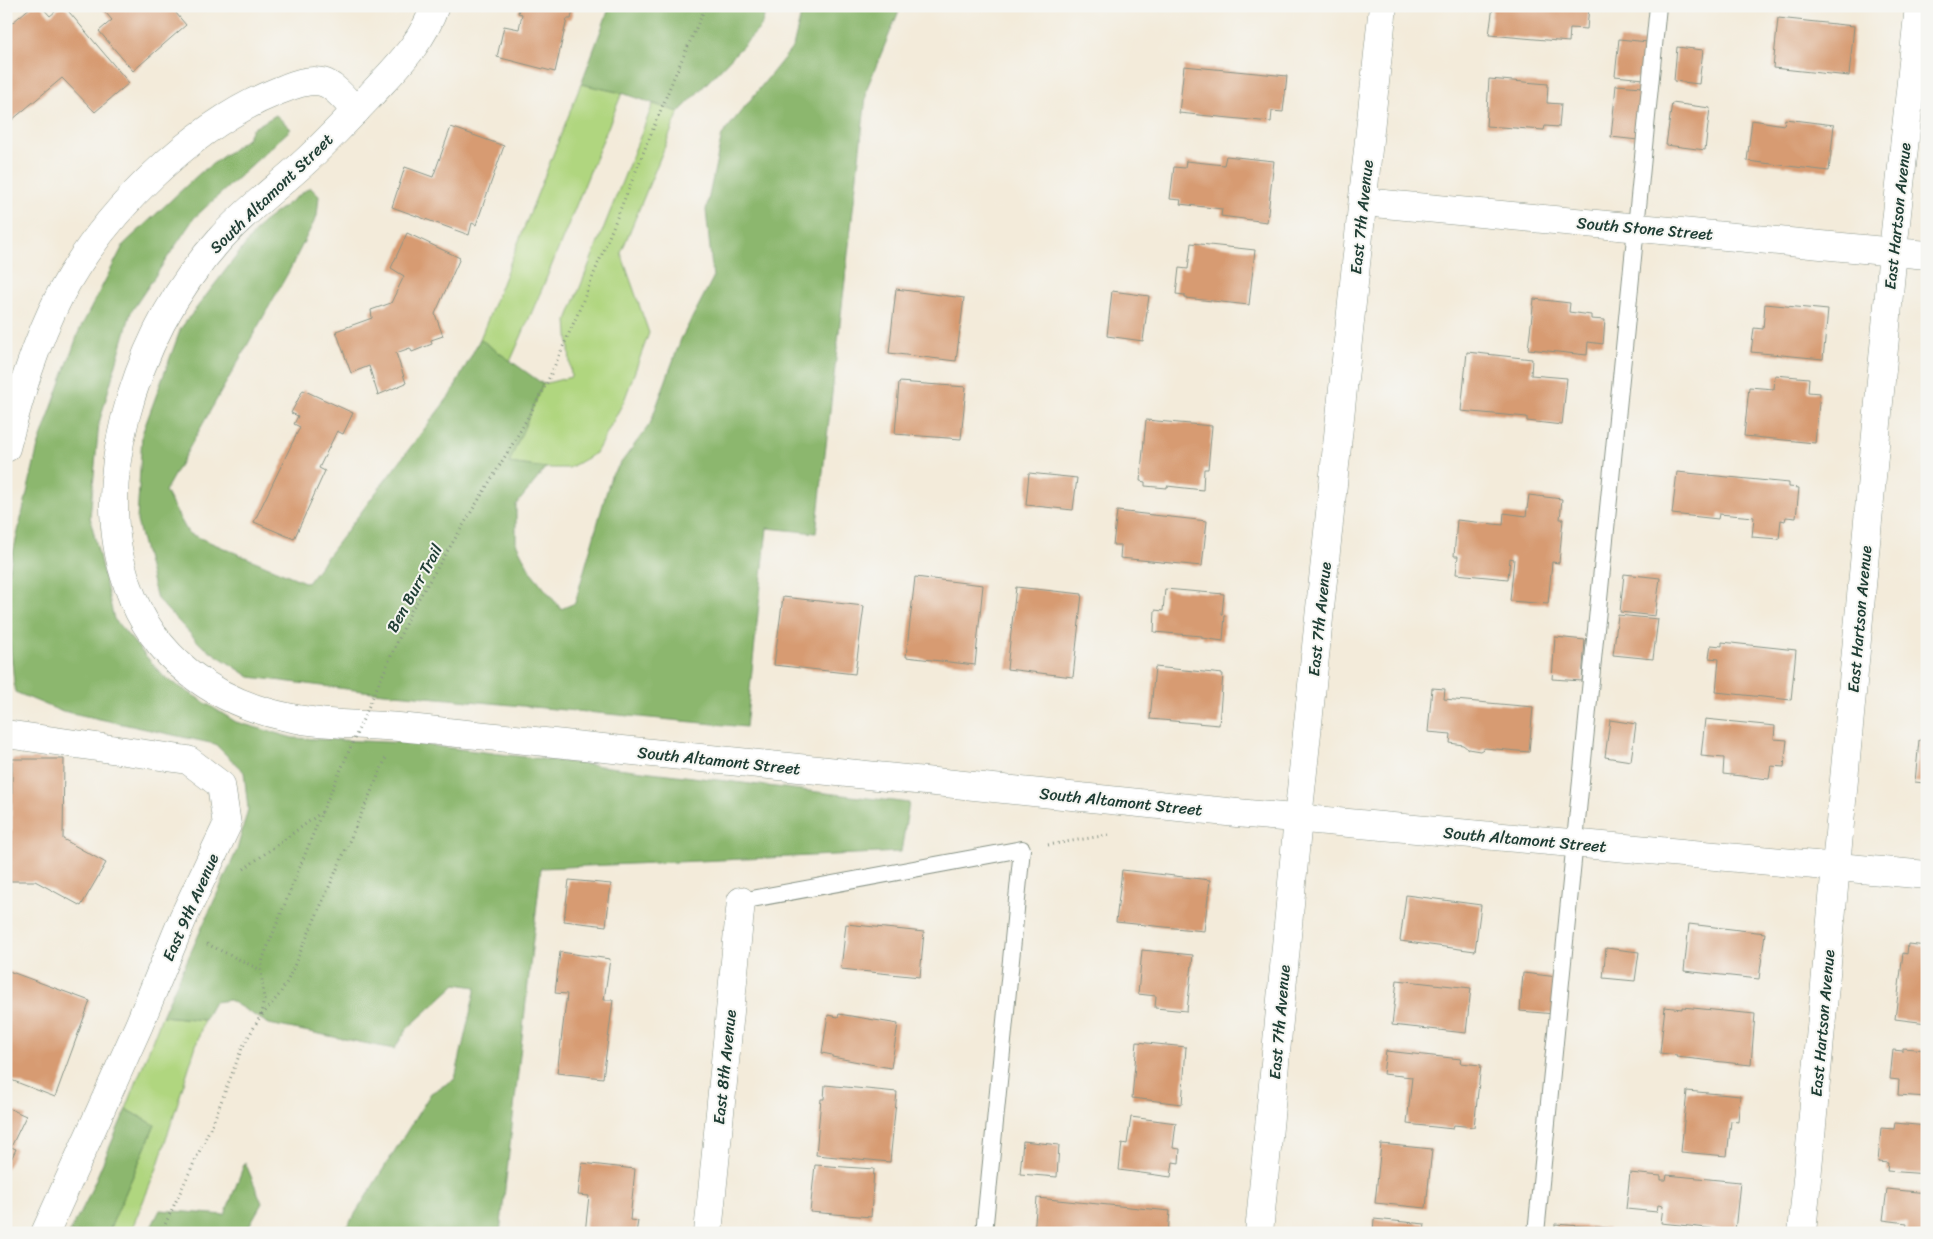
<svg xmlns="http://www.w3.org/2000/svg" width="1933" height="1239" viewBox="0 0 1933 1239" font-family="Sriracha,sans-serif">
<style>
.green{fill:#b0d67f;stroke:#688a5a}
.forest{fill:#8cb76e;stroke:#567a51}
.building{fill:#d79b72}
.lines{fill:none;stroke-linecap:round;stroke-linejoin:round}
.service-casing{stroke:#899487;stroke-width:18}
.minor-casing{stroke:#899487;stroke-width:29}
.tertiary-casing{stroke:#899487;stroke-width:29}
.path{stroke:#899487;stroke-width:3;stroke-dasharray:1 4;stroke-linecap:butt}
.service{stroke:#fff;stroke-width:16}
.minor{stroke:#fff;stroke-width:28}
.tertiary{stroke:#fff;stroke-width:28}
.path-bridge{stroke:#899487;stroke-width:3;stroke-dasharray:1 4;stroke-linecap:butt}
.labels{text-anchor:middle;stroke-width:4;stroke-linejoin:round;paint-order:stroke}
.street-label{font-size:16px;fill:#1f3d34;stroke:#f6f6f2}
</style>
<rect width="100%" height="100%" fill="#f6f6f2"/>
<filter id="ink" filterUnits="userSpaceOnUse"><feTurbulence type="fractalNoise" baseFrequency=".02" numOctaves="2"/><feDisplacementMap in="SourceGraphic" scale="10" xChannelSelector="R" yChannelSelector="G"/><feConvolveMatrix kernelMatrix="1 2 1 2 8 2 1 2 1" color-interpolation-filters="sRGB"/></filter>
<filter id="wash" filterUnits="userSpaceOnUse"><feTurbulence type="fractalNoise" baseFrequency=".0096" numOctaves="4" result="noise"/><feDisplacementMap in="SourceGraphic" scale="20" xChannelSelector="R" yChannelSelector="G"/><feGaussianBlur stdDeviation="1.12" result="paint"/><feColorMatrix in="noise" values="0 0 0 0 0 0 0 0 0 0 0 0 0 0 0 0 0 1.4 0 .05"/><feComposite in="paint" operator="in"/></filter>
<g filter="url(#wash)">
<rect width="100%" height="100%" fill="#f3ebda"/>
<path class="green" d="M 581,84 L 622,93 L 542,289 L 510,362 L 480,339 Z
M 653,104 L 679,112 L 621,253 L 649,333 L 624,401 L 596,453 L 569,468 L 546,468 L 508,463 L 543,384 L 571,377 L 567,320 Z
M 162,1016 L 204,1020 L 157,1168 L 130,1233 L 108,1233 L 155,1125 L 126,1109 Z"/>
<path class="forest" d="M 610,6 L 767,6 L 761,27 L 679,112 L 622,93 L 581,84 Z
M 803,6 L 901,6 L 867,88 L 816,533 L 767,528 L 746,727 L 363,691 L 250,677 L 201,645 L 157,599 L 137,521 L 142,434 L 181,328 L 262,223 L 310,187 L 319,196 L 317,216 L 288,273 L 165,491 L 188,533 L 307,583 L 451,394 L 480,339 L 543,384 L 509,463 L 546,468 L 516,505 L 516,543 L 531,572 L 561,609 L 575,603 L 611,476 L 650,424 L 681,339 L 713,278 L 706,210 L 722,135 L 793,47 Z
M 276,115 L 291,129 L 194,218 L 131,312 L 99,423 L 90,517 L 114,619 L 164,677 L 236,722 L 293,738 L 409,743 L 909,803 L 901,852 L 541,868 L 500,1233 L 343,1233 L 431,1093 L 455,1079 L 476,987 L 456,984 L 407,1029 L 394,1049 L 269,1024 L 229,1000 L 214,1002 L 204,1020 L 162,1016 L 237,850 L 248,809 L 244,772 L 215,744 L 58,710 L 15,692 L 6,603 L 6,583 L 38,446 L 79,331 L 124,244 L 200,173 L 247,139 L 252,129 Z
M 126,1109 L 155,1125 L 108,1233 L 69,1233 L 86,1202 Z
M 245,1162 L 262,1203 L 245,1233 L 148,1233 L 160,1210 L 225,1215 Z"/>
<g id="blocks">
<path class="building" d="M 32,6 L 41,6 L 50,16 L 62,6 L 64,6 L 129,83 L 95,112 L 62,78 L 6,125 L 6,28 Z
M 100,6 L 170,6 L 186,25 L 133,71 L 99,31 L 112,20 Z
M 520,6 L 574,6 L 571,19 L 567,19 L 555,72 L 497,57 L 504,26 L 519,29 L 522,14 L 518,13 Z
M 1493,6 L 1589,6 L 1587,29 L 1570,28 L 1569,42 L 1489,35 Z
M 1778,18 L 1854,26 L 1849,76 L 1773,68 Z
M 1619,39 L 1648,42 L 1644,79 L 1615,76 Z
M 1677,47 L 1703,50 L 1699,84 L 1674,81 Z
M 1184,66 L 1287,76 L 1283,112 L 1272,111 L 1271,122 L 1179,113 Z
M 1489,79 L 1548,84 L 1547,103 L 1561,104 L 1559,127 L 1545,126 L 1544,130 L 1486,126 Z
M 1616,85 L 1643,87 L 1638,140 L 1611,137 Z
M 1672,103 L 1710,108 L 1705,150 L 1666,145 Z
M 1785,119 L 1834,125 L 1829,171 L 1747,161 L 1752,120 L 1784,125 Z
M 451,127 L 504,146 L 476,225 L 472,223 L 469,235 L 392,207 L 405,167 L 433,177 Z
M 1226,156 L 1274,161 L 1267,222 L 1221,216 L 1222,209 L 1180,204 L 1181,200 L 1170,199 L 1174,167 L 1185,168 L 1186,161 L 1224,165 Z
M 407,233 L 460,258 L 435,314 L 443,336 L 431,340 L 432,344 L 412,352 L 410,348 L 396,353 L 406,383 L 378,395 L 369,366 L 351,373 L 336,331 L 372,318 L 371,310 L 391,303 L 404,276 L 391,268 Z
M 1191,243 L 1255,250 L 1249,305 L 1185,298 L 1185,295 L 1176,294 L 1179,268 L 1188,269 Z
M 896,289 L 964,298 L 956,361 L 889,353 Z
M 1112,291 L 1149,296 L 1143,341 L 1107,336 Z
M 1534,299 L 1570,303 L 1569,312 L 1591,315 L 1591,319 L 1605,320 L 1603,344 L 1588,342 L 1587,355 L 1528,349 Z
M 1765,304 L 1828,310 L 1823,359 L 1751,352 L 1754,328 L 1763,329 Z
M 1467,352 L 1532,359 L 1531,375 L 1567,378 L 1562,425 L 1527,421 L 1527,417 L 1461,411 Z
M 1775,375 L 1809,378 L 1808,392 L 1820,393 L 1815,443 L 1744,436 L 1749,387 L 1774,389 Z
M 899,382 L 966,387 L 961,439 L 895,434 Z
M 303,390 L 353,413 L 343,434 L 337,431 L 319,468 L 325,471 L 294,539 L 254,522 L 300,427 L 294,424 L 298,416 L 291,413 Z
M 1146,420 L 1212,426 L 1208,469 L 1204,469 L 1203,490 L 1167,486 L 1167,488 L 1145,486 L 1145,482 L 1140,481 Z
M 1677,472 L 1789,483 L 1789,487 L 1799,488 L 1796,518 L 1786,517 L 1785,521 L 1781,520 L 1779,539 L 1752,537 L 1754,517 L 1719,514 L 1718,519 L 1672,514 Z
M 1029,473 L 1077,478 L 1073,510 L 1026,505 Z
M 1529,495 L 1562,499 L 1560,519 L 1563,519 L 1559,563 L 1552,562 L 1548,604 L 1510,601 L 1514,559 L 1510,558 L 1508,579 L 1456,574 L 1458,556 L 1454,556 L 1457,520 L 1503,525 L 1504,513 L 1526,516 Z
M 1117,511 L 1207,521 L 1202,566 L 1120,558 L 1121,545 L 1113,545 Z
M 1624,574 L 1660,578 L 1655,616 L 1620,612 Z
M 915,577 L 983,585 L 975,665 L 906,657 Z
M 1016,587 L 1082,594 L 1073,677 L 1007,669 Z
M 1165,589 L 1224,594 L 1222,614 L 1225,615 L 1223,641 L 1202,638 L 1202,636 L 1154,632 L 1155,610 L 1163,611 Z
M 783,597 L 864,606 L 855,674 L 774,665 Z
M 1618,615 L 1658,619 L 1653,659 L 1613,655 Z
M 1555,637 L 1585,640 L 1582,681 L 1552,679 Z
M 1722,642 L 1796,650 L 1791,700 L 1716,692 L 1719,659 L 1709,658 L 1711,645 L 1722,646 Z
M 1155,667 L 1223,674 L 1219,725 L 1150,719 Z
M 1432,688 L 1445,689 L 1444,699 L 1533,707 L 1529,752 L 1485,748 L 1480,751 L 1468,749 L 1463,745 L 1450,743 L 1451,734 L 1428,732 Z
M 1705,719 L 1775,726 L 1774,739 L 1787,740 L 1784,767 L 1771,766 L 1769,779 L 1723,774 L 1724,758 L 1701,756 Z
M 1610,720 L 1636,724 L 1631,761 L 1605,757 Z
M 1919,740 L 1927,741 L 1927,787 L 1923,787 L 1924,783 L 1915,782 Z
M 12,759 L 64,759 L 63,839 L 106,863 L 81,906 L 35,881 L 6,881 L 6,831 L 12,831 Z
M 1122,870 L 1210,880 L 1204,931 L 1116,922 Z
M 569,880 L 611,884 L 606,926 L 564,921 Z
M 1406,895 L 1481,905 L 1475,951 L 1400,941 Z
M 846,924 L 924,932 L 920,977 L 841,969 Z
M 1689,924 L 1765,933 L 1759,979 L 1684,971 Z
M 1908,944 L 1927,946 L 1927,1023 L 1895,1019 L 1903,953 L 1907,954 Z
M 1606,948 L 1639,952 L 1635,981 L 1603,978 Z
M 1142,950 L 1193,955 L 1187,1011 L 1155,1008 L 1156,996 L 1138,994 Z
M 560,952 L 610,959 L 604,1000 L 613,1000 L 603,1078 L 557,1073 L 567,994 L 555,993 Z
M 6,970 L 90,1001 L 55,1097 L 6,1078 Z
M 1523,973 L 1558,977 L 1555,1014 L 1520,1011 Z
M 1397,980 L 1471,988 L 1466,1033 L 1392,1025 Z
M 1665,1007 L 1682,1009 L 1682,1007 L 1755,1014 L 1751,1065 L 1676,1057 L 1677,1055 L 1660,1053 Z
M 839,1014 L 898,1024 L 891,1068 L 832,1057 L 832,1055 L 822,1053 L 828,1015 L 838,1017 Z
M 1137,1042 L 1186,1047 L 1182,1104 L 1132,1098 Z
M 1903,1048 L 1927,1050 L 1927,1097 L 1898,1095 L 1899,1080 L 1890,1079 L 1893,1050 L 1903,1051 Z
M 1386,1051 L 1461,1059 L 1460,1063 L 1481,1065 L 1474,1127 L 1454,1125 L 1453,1129 L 1407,1124 L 1412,1077 L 1383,1074 Z
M 825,1085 L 897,1092 L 890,1162 L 816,1155 L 821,1099 L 824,1099 Z
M 1687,1091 L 1740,1096 L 1738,1122 L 1731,1121 L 1727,1156 L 1681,1152 Z
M 6,1107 L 26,1116 L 11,1147 L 16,1149 L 6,1170 Z
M 1131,1117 L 1176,1123 L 1173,1148 L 1180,1149 L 1179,1163 L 1173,1162 L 1171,1177 L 1119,1170 L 1122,1143 L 1127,1144 Z
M 1895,1123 L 1927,1126 L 1927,1174 L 1887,1171 L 1888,1163 L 1878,1162 L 1881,1128 L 1894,1129 Z
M 1023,1141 L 1059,1145 L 1057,1177 L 1020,1174 Z
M 1381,1144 L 1432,1149 L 1426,1208 L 1375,1203 Z
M 582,1163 L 635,1169 L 630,1220 L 638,1221 L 636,1233 L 585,1233 L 589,1196 L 578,1195 Z
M 815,1165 L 874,1169 L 871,1217 L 810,1212 Z
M 1630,1173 L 1661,1176 L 1661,1180 L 1666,1180 L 1667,1175 L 1740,1182 L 1735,1231 L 1661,1223 L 1663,1206 L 1658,1205 L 1657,1212 L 1626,1209 Z
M 1887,1189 L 1927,1193 L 1927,1233 L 1906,1233 L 1907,1223 L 1883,1220 Z
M 1037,1198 L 1170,1211 L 1168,1233 L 1034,1233 Z
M 1374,1219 L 1425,1224 L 1424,1233 L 1373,1233 Z
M 1555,1224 L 1608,1228 L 1608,1233 L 1555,1233 Z"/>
</g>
</g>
<g filter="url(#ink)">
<use href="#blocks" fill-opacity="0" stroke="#899487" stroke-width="1"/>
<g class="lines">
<defs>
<path id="service" d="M 741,901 L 1022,849 L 984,1233
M 1536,1233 L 1658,6"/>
<path id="minor" d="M 1363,202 L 1927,255
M 6,448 C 20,395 35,343 60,295 C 103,214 192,125 278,91 C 291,86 308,78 322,82 C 335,85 347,102 356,111
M 6,734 L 188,760 L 221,785 L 227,825 L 183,918 L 139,1025 L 45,1233
M 708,1233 L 741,901
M 1259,1233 L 1298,819 L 1383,6
M 1802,1233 L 1893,251 L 1919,6"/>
<path id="tertiary" d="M 435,6 C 422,44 395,68 369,97 C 349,118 329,139 308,159 C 279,186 246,210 220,239 C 174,290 142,352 125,419 C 111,475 108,531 128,586 C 153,658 214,702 287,717 C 323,725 362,724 399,727 L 1237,813 L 1927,875"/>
</defs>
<use href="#service" class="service-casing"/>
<use href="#minor" class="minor-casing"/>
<use href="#tertiary" class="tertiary-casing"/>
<path class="path" d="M 411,611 L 515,440 L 546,385 L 578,313 L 675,75 L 706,6
M 1048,845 L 1108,835
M 244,869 L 322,812
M 207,944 L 261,970
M 262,1015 L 279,995 L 287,982 L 386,758
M 161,1233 L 214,1120 L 242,1048 L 260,1017 L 264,1000 L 261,970 L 263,958 L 322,812"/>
<use href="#service" class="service"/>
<use href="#minor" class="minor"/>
<use href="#tertiary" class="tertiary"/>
<path class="path-bridge" d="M 322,812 L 411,611"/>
</g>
</g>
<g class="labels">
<g class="street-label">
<text transform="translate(271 193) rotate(-44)" y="6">South Altamont Street</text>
<text transform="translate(1897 216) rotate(-84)" y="6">East Hartson Avenue</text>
<text transform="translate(1361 217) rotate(-84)" y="6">East 7th Avenue</text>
<text transform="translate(1645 228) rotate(5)" y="6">South Stone Street</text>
<text transform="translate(414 588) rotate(-61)" y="6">Ben Burr Trail</text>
<text transform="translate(1319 619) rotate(-84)" y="6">East 7th Avenue</text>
<text transform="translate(1859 619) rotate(-85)" y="6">East Hartson Avenue</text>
<text transform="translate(719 760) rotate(6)" y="6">South Altamont Street</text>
<text transform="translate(1121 801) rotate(6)" y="6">South Altamont Street</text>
<text transform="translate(1525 839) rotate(5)" y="6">South Altamont Street</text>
<text transform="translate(190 907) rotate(-66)" y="6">East 9th Avenue</text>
<text transform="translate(1279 1022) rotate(-85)" y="6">East 7th Avenue</text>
<text transform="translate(1822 1023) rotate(-85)" y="6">East Hartson Avenue</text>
<text transform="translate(724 1067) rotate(-84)" y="6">East 8th Avenue</text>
</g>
</g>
<rect width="1933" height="1239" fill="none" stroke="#f6f6f2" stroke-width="25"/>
</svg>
